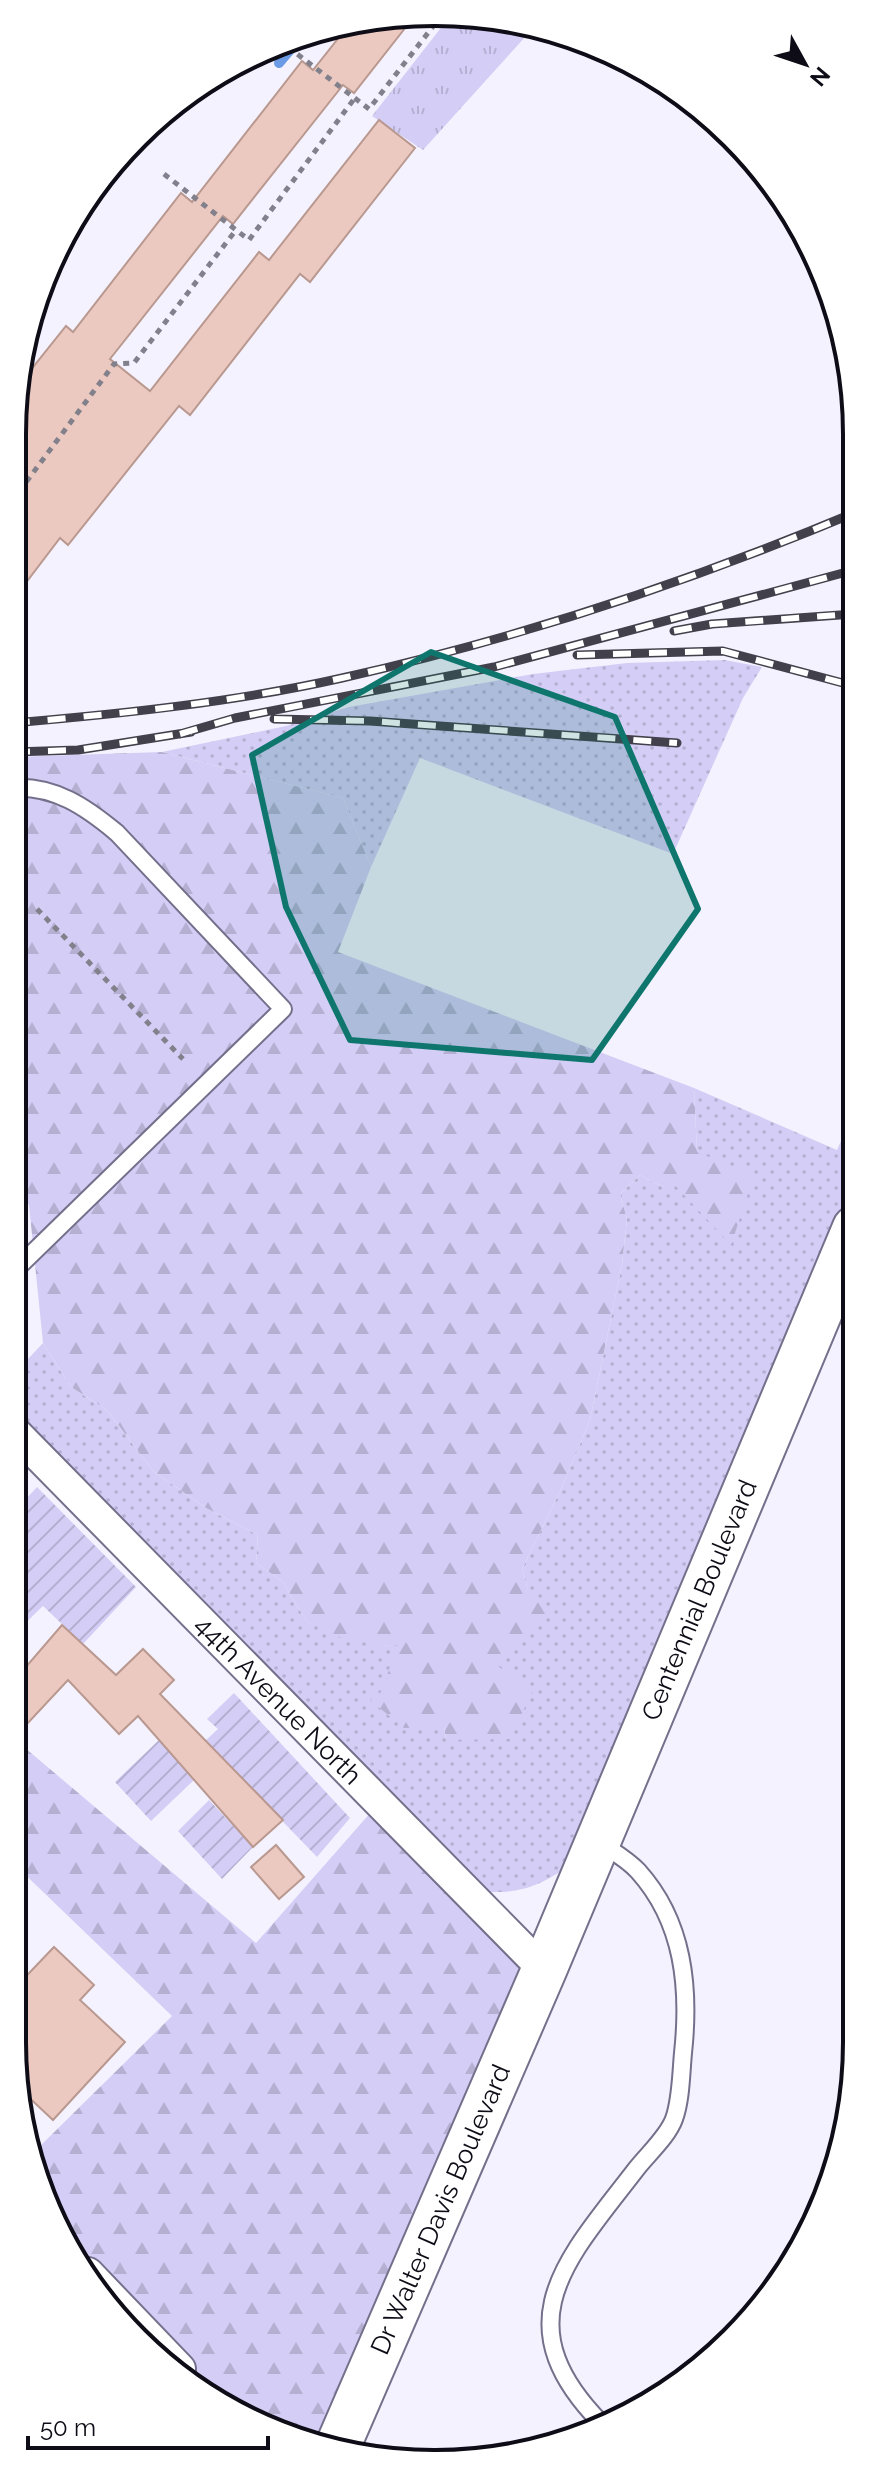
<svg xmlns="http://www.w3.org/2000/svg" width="869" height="2476" viewBox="0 0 869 2476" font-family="Raleway,sans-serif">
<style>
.grass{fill:url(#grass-dots)}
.forest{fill:url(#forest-firs)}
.park{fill:url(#park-tufts)}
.garden{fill:url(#garden-furrows)}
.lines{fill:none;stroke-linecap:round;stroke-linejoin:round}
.stream{stroke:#6b9be4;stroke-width:10}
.building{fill:#ebc9c0;stroke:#b99890;stroke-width:2}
.service-casing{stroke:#74708b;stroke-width:20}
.minor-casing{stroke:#74708b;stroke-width:34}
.secondary-casing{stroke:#74708b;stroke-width:48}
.path{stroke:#82808b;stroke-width:5;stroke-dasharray:6 6;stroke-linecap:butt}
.service{stroke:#fff;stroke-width:16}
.minor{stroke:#fff;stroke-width:30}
.secondary{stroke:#fff;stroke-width:44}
.rail-casing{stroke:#42404a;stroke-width:9}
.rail{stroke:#fff;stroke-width:6;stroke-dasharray:18;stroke-linecap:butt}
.marked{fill:#0f766e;fill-opacity:0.2;stroke:#0f766e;stroke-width:6;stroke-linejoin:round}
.labels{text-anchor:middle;stroke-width:8;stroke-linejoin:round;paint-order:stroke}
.street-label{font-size:26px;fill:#0e0c16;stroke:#fff}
.rim{fill:none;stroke:#0e0c16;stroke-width:4}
</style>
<defs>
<pattern id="grass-dots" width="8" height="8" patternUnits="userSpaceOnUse" patternTransform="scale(2)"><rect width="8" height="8" fill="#d4cef6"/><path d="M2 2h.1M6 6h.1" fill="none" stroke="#b5b0d2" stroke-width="1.8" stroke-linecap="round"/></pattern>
<pattern id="forest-firs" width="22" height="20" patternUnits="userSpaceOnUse" patternTransform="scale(2)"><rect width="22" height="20" fill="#d4cef6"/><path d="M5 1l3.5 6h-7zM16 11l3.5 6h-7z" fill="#b5b0d2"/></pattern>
<pattern id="park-tufts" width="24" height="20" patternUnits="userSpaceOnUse" patternTransform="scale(2)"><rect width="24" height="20" fill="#d4cef6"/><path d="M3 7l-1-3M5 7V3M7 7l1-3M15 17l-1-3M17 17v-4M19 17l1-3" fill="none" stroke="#b5b0d2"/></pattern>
<pattern id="garden-furrows" width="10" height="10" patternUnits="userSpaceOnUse" patternTransform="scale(2)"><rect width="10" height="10" fill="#d4cef6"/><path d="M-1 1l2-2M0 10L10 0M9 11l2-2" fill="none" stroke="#b5b0d2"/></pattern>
</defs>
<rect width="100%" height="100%" fill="#f4f2fe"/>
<path class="grass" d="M 725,660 L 762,667 L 743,698 L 673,854 L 420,758 L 371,867 L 343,798 L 162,752 L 286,726 L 349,707 L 533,674 L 627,663 Z
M 694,1088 L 837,1150 L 855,1109 L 855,1229 L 573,1863 C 532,1892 515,1894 466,1891 L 12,1429 L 12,1376 L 43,1343 L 71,1387 L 107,1410 L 153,1471 L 206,1508 L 258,1535 L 256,1563 L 282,1581 L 307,1622 L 382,1646 L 399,1644 L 396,1654 L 444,1727 L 446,1740 L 492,1662 L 528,1590 L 522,1569 L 563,1485 L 590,1420 L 622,1264 L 627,1219 L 620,1194 L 640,1175 L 663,1187 L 697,1152 Z"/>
<path class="forest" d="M 162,752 L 343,798 L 371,867 L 338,952 L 694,1088 L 697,1152 L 754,1175 L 731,1245 L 673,1183 L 663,1187 L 640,1175 L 620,1194 L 627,1219 L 622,1264 L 590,1420 L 563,1485 L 522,1569 L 528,1590 L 549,1616 L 492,1662 L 533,1691 L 509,1739 L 446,1740 L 444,1727 L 404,1728 L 370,1700 L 381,1692 L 398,1645 L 382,1646 L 342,1638 L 307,1622 L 282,1581 L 256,1563 L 258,1535 L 206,1508 L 153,1471 L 107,1410 L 71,1387 L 43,1343 L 29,1205 L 12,1183 L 12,757 Z
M 12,1737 L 256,1943 L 379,1803 L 544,1970 L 337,2448 L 247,2420 L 180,2369 L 88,2273 L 44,2203 L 34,2152 L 172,2016 L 12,1862 Z"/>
<path class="park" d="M 447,20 L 535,26 L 423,150 L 372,116 Z"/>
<path class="garden" d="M 37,1487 L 136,1587 L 83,1644 L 43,1606 L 12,1636 L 12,1545 L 19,1538 L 12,1530 L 12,1514 Z
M 234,1693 L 350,1818 L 317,1857 L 205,1741 L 218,1729 L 207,1719 Z
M 159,1740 L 194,1780 L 151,1821 L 115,1782 Z
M 209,1800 L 253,1847 L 222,1879 L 178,1831 Z"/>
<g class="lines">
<path class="stream" d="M 279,63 L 295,44"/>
</g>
<path class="building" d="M 379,16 L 413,18 L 354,93 L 343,85 L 233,224 L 223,216 L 110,359 L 150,391 L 259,252 L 269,260 L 379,120 L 415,148 L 310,282 L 300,274 L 190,415 L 179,406 L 68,545 L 60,538 L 12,601 L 12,434 L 18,386 L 66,326 L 73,332 L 181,193 L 192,202 L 302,61 L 313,70 L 348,26 Z
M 62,1625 L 116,1675 L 143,1649 L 174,1680 L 160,1694 L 283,1820 L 253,1847 L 138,1716 L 119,1734 L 68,1680 L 12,1740 L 12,1683 Z
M 276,1845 L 304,1877 L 279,1899 L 251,1867 Z
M 54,1947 L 94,1985 L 80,2000 L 125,2042 L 53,2120 L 22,2091 L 12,2042 L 12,1991 Z"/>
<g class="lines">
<defs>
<path id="service" d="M 12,788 C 54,785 86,807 117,833 L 283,1009 L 12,1273
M 599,1842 C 612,1851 627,1859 638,1871 C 684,1922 690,1988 683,2053 C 681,2074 681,2100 674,2119 C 668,2136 648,2154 637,2168 C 567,2259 502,2322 601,2423"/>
<g id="minor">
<path id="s1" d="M 12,1429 L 544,1970"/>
<path d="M 88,2273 L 180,2369"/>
</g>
<g id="secondary">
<path id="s2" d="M 337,2448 L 544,1970 L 855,1228"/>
</g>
</defs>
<use href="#service" class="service-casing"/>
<use href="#minor" class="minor-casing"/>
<use href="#secondary" class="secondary-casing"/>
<path class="path" d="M 288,47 L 369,109 L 438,20
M 164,174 L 249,240 L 354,99
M 12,501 L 114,364 L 134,363 L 236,230
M 37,909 L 183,1059"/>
<use href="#service" class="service"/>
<use href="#minor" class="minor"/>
<use href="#secondary" class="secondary"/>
<defs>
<path id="rail" d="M 674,631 L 712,624 L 854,614
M 577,655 L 723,651 L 854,686
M 274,719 L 370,721 L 677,743
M 12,723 C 120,714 236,702 342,678 C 516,639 689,582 854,513
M 180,734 L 235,718 L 494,667 L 854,570
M 12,752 L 78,750 L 191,732"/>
</defs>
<use href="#rail" class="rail-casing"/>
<use href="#rail" class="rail"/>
</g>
<path class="marked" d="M 431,652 L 615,717 L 698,909 L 592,1060 L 350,1040 L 286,907 L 252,755 Z"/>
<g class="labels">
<g class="street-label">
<text dy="9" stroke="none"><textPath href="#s2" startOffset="922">Centennial Boulevard</textPath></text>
<text dy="9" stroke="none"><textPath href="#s1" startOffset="380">44th Avenue North</textPath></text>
<text dy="9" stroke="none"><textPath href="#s2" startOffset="260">Dr Walter Davis Boulevard</textPath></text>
</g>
</g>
<path d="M0 0H869V2476H0ZM434 26H435A408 408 0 0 1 843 434V2042A408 408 0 0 1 435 2450H434A408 408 0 0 1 26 2042V434A408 408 0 0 1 434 26Z" fill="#fff" fill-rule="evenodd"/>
<path class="rim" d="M434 26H435A408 408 0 0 1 843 434V2042A408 408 0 0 1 435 2450H434A408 408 0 0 1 26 2042V434A408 408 0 0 1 434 26Z"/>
<g transform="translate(805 64) rotate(130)" stroke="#ffffff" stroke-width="6" paint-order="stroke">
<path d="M0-6L14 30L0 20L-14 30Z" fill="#0e0c16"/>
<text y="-12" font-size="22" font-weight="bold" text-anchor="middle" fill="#0e0c16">N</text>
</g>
<path d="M28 2436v12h240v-12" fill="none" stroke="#0e0c16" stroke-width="4"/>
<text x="40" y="2436" font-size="24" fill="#0e0c16" stroke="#ffffff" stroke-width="6" paint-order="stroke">50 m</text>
</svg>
